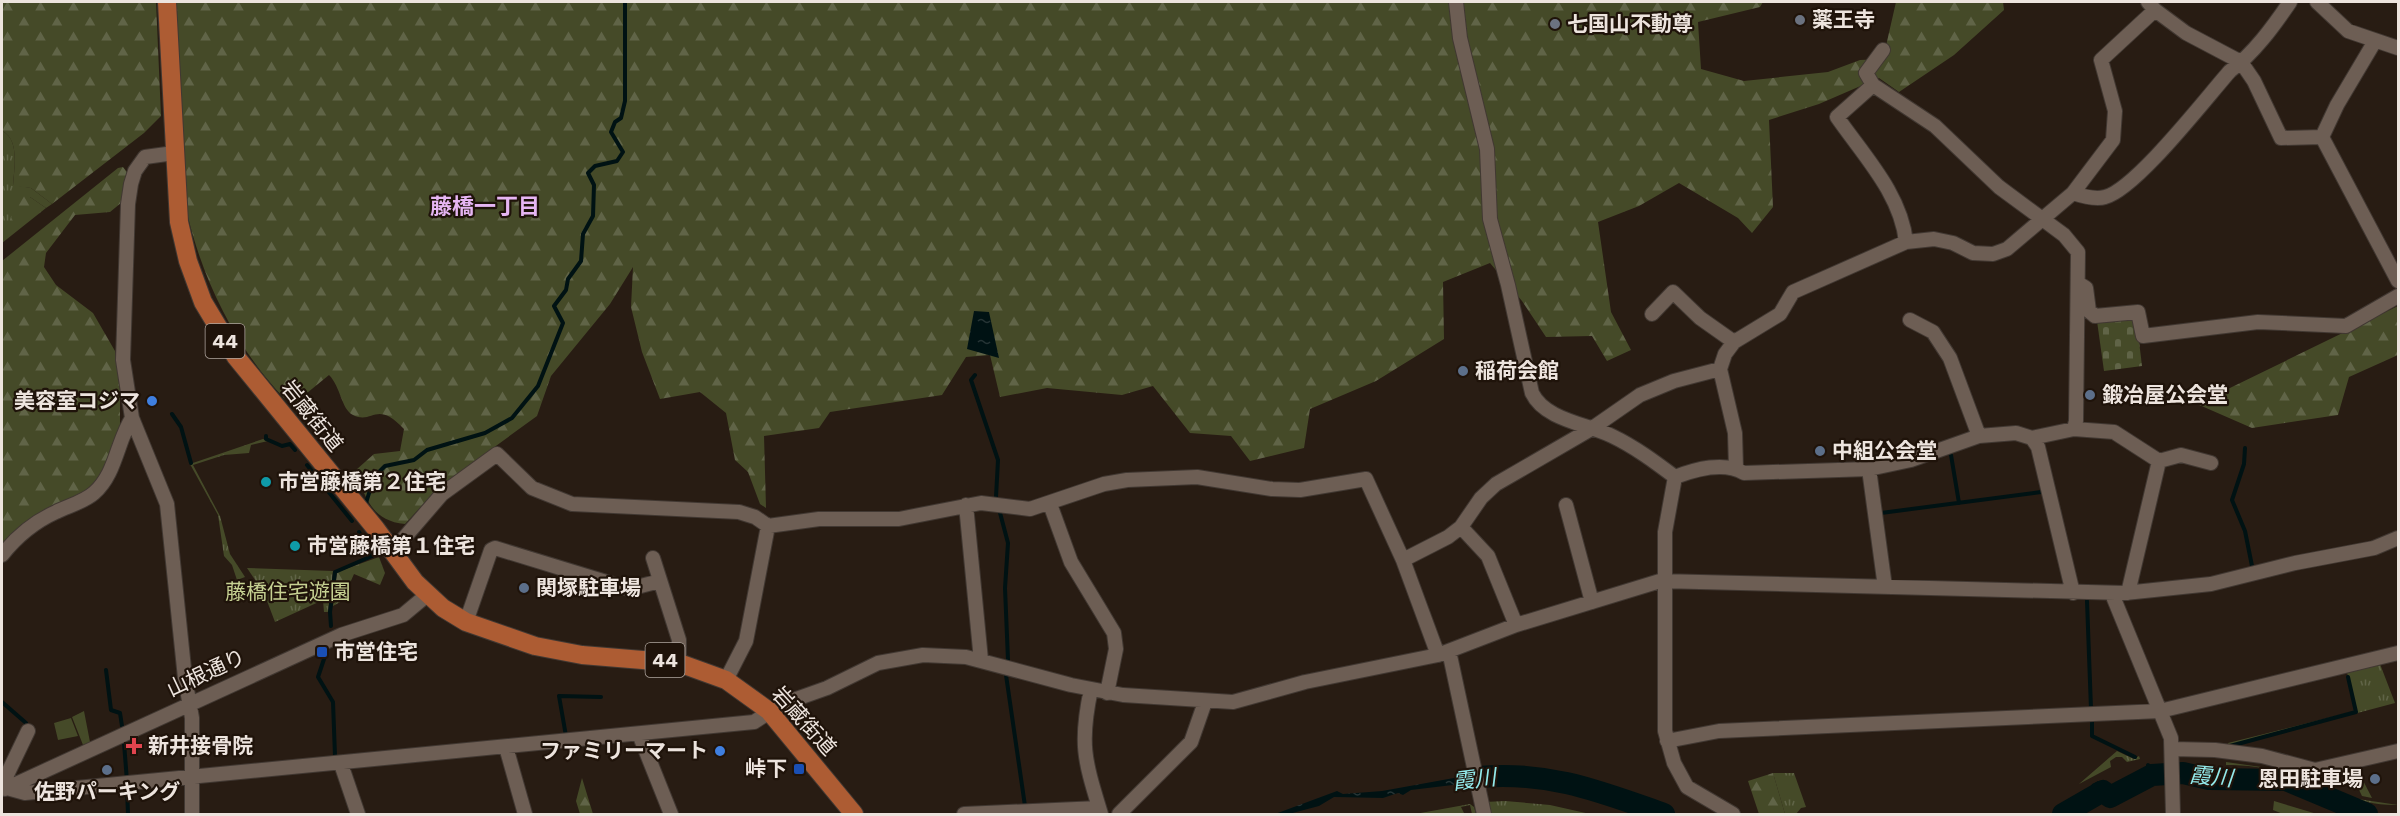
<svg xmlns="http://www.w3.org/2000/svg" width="2400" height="816" viewBox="0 0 2400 816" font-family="'Work Sans','Noto Sans JP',sans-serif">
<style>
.grass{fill:url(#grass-tufts)}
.forest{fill:url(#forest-firs)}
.cemetery{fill:url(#cemetery-stones)}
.garden{fill:#454a28}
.water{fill:url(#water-ripples)}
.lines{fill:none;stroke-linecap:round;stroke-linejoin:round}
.stream{stroke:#001213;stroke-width:4}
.river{stroke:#001213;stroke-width:22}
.minor-casing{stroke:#413832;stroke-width:16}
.major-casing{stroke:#413832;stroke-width:20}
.minor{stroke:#6d5e54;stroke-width:14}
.major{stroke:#ad5c33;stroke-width:18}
.worship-dot{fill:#6b7280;stroke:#1f130a;stroke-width:2}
.service-dot{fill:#5c6f8a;stroke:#1f130a;stroke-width:2}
.shop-dot{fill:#3f7fe0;stroke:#1f130a;stroke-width:2}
.culture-dot{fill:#0f9aa8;stroke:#1f130a;stroke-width:2}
.transit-dot{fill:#1a4fb4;stroke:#1f130a;stroke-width:2}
.health-dot{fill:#e0444e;stroke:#1f130a;stroke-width:2}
.labels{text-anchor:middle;stroke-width:4.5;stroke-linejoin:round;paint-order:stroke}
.shield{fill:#1f130a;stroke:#afa59e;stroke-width:1.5}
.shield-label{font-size:20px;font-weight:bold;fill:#ede4de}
.poi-label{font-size:21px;font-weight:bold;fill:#ede4de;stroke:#1f130a;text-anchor:start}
.street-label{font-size:21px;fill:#ede4de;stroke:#1f130a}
.park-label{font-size:21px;fill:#c6d192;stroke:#1f130a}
.neighbourhood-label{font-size:22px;font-weight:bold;fill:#e6b5f3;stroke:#1f130a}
.water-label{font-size:22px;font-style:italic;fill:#93eaeb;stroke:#1f130a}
</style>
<defs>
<pattern id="grass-tufts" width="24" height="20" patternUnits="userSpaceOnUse" patternTransform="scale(1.5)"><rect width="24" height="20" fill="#454a28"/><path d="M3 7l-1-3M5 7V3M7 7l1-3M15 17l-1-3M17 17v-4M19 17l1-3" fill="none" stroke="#606447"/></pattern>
<pattern id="forest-firs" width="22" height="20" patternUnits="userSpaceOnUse" patternTransform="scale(1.5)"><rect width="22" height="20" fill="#454a28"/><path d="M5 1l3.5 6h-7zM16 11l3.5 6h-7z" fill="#606447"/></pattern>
<pattern id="cemetery-stones" width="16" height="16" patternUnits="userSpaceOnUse" patternTransform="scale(1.5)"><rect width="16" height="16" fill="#454a28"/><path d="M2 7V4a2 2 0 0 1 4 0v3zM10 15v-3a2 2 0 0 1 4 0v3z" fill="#606447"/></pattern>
<pattern id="water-ripples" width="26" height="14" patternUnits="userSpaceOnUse" patternTransform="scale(1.5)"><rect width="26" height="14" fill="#001213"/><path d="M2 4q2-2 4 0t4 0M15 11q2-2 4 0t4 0" fill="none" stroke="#263435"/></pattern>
</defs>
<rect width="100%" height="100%" fill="#281c13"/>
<path class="grass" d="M 2,131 C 20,139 14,169 13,185 L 31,188 L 52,204 L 46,208 L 30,197 C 21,206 10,226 2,231 Z
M 263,439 L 268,441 L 251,445 L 249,453 L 224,455 L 193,465 L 220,516 L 230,554 L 245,577 L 237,580 L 232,565 L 224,556 L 218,515 L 190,464 Z
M 247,568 L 333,571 L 328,612 L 324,612 L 323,600 L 275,622 L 264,593 Z
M 2380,664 L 2395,703 L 2229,747 L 2228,743 L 2355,711 L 2347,672 Z
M 2117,751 L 2134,759 L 2139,756 L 2140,759 L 2127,762 L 2122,757 L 2116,757 L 2110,761 L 2111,767 L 2079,784 Z
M 2226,762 L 2275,769 L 2358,799 L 2398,805 C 2357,806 2325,786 2286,774 C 2267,767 2246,765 2226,765 Z
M 2356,767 L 2372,798 L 2362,796 L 2349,769 Z
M 1773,773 L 1794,773 L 1806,807 L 1801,808 L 1796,814 L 1785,814 Z
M 1505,801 L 1550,805 L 1590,814 L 1487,814 L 1485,802 Z
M 2274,801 L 2317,814 L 2283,814 L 2273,810 Z
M 1470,804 L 1474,807 L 1476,814 L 1472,814 L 1470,805 L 1461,807 L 1464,813 L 1415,814 Z"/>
<path class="forest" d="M 2,2 L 156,2 L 161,116 L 144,133 L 52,204 L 31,188 L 13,186 C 14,169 20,139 2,131 Z
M 176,2 L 1763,2 L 1760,7 L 1698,22 L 1701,69 L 1744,81 L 1828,72 L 1860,60 L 1883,59 L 1896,2 L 2003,2 L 2004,10 L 1954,55 L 1899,92 L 1879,78 L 1819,104 L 1769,120 L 1773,207 L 1752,233 L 1738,218 L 1679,183 L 1639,206 L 1598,222 L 1611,312 L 1631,350 L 1607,361 L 1592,336 L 1546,337 L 1522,301 L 1490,263 L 1443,282 L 1444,339 L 1376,381 L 1310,409 L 1304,448 L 1250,461 L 1231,436 L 1190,433 L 1153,386 L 1122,395 L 1047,388 L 1000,397 L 990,355 L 966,357 L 942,395 L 830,412 L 819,428 L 764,436 L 766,508 L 760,504 L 748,472 L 735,460 L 726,413 L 700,392 L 660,399 L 642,352 L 631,307 L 633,267 L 610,304 L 551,376 L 537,416 L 438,488 L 405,524 C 372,521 365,498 356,470 L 374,454 L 400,451 L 404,429 C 376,399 373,425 353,415 C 341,409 341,387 329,375 L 296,402 L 284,398 C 237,349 204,283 188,217 Z
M 123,167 L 127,172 L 121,203 L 110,212 L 75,215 L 46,253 L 44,267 L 56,285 L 93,313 L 115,351 L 120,389 L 120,428 L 112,454 L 97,483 L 2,549 L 2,261 L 118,168 Z
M 13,194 L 30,197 L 46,208 L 2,243 L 2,231 L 11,221 Z
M 2398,306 L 2398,355 L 2349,377 L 2338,415 L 2252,428 L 2197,404 Z
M 379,557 L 385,573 L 380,585 L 354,574 L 342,601 L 333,606 L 337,572 Z
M 1773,773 L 1785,814 L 1759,814 L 1748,781 Z
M 582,778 L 593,814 L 580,814 L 576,801 Z"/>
<path class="cemetery" d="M 2136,316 L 2142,366 L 2104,371 L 2097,321 Z"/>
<path class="garden" d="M 84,711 L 90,742 L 83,745 L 72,717 Z
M 71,718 L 78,736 L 58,740 L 54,723 Z"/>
<path class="water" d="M 974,311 L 989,312 L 999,358 L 967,349 Z
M 1487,772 L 1509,775 L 1503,779 L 1411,790 L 1403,795 L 1398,793 L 1383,798 L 1334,797 L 1319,806 L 1289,814 L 1275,814 L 1337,791 L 1343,794 L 1382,791 Z
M 2098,781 L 2107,800 L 2093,805 L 2079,814 L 2052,814 L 2090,790 L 2092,784 Z"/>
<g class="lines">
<path class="stream" d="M 975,375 L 971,380 L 998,460 L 996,497
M 172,414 L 181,427 L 191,463
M 266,436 L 266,439 L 282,446 L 290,444 L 295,450
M 2245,448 L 2244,464 L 2232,500 L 2245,531 L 2252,566
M 1951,455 L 1959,503
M 307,465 L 352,521
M 366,503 L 374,477 L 385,466 L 414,460 L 427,450 L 485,433 L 512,418 L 538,386 L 563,323 L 554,306 L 566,290 L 568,279 L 581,261 L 583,234 L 593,216 L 594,185 L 588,173 L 595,166 L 617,161 L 623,152 L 611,132 L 615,122 L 621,118 L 625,101 L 625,2
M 999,509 L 1008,543 L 1005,588 L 1008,660
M 1881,513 L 2041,492
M 2087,601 L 2091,709
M 331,626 L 330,612 L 335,572 L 372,556 L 359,532
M 326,653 L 318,677 L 333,702 L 335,756
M 106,670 L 111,710 L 120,713 L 122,726
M 1006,675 L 1025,806
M 2,702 L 26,723
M 2092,721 L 2092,736 L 2135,757
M 566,736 L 559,696 L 601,697
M 124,743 L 127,781
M 2230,746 L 2356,712 L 2348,677
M 2148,765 L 2159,775
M 127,789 L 128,814"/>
<path class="river" d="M 1479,777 C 1549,771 1599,791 1664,814
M 2063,814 L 2103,791 L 2110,797 L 2152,775 L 2183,773 L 2209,779 L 2286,780 L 2367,814"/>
<defs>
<path id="minor" d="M 1456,2 L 1460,38 L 1487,149 L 1490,219 L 1508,285 L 1532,393 C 1545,420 1587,424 1612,436 C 1635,447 1655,462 1675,477
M 2148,2 L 2155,10 L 2186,33 L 2241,62 L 2254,81 L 2281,138 L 2322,137
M 2317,2 L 2348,31 L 2398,48
M 2375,41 L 2337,105 L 2322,137 L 2398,281
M 1883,50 L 1866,73 L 1873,85 L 1935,126 L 1999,187 L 2064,235 L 2078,252 L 2076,421 L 2074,429
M 1873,85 L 1837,117 C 1864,156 1901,194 1906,242
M 174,153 L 145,157 L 135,171 L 131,184 L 128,204 L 123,360 L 132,418 L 167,504 L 185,678 L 192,718 L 192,814
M 2073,193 C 2082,196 2095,200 2105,197 C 2136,189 2206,98 2230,71 C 2254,53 2273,27 2290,2
M 2078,283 L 2086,288 L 2089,311 L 2095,316 L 2138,312 L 2143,336 L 2258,322 L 2346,326 L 2398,296
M 1652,314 L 1673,292 L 1700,318 L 1734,342
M 1910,320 L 1933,332 L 1950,358 L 1979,436
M 2032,438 L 2038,447 L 2073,593
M 1736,468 L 1735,433 L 1720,369 L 1725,354 L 1734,342 L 1780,314 L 1793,292 L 1906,242 L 1934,239 L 1953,243 L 1973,253 L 1993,254 L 2007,249 L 2073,193 L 2113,140 L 2115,111 L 2101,60 L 2155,10
M 1869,469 L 1885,587
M 1050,504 L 1071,562 L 1114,633 L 1116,649 L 1107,693
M 966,505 L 981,660
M 1566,505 L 1592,602
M 1461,527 L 1488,556 L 1516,625
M 392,552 L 442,494 L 497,454 L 532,488 L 572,504 L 739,512 L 755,517 L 768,526 L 819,519 L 899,519 L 981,503 L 1030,509 L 1104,484 L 1127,480 L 1197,477 L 1272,489 L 1300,490 L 1366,479 L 1403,560 L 1438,655
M 2,555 C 17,536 34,522 56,512 C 68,506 84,502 94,493 C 116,474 117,441 132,418
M 653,558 L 679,640 L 679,663
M 1403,560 L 1448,537 L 1461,527 L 1481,498 L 1496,484 L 1591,429 L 1640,395 L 1674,381 L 1720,369
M 2128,593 L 2159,461
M 2112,594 L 2171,738 L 2173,814
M 466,622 L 491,550 L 495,548 L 629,589 L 660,581
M 1449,651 L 1484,814
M 726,680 L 746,641 L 768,526
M 1091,689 C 1079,745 1085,761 1101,814
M 28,731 L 4,781 L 7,788 L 25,793 L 754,722 L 782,704 L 827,688 L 878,663 L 923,655 L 966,657 L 1071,685 L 1123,695 L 1233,702 L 1305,682 L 1438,655 L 1516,625 L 1660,581 L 2125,593 L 2211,584 L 2295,563 L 2374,548 L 2398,538
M 639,734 L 671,814
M 1667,741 L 1719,731 L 2160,711 L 2398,653
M 506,747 L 525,814
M 2173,749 L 2215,750 L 2262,756 L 2315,770 L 2398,751
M 341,764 L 358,814
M 5,789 L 341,635 L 403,615 L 427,595
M 964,814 L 1099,808
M 1119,814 L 1191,742 L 1205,702
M 1733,814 L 1687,787 L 1674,763 L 1665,731 L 1665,532 L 1675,477 C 1696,469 1724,461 1744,473 L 1869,469 L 1911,460 L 1979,436 L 2016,433 L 2032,438 L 2074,429 L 2114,432 L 2159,461 L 2181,455 L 2211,463"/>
<path id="major" d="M 167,2 L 179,222 L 188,261 L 203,302 L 236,357 L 376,529 L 415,582 L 443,608 L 466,622 L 535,646 L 582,655 L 679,663 L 726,680 L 769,711 L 854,814"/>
</defs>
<use href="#minor" class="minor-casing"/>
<use href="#major" class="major-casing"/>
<use href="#minor" class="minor"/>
<use href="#major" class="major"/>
</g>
<g class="worship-dot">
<circle cx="1800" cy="20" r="6"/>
<circle cx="1555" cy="24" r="6"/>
</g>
<g class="service-dot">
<circle cx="1463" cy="371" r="6"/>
<circle cx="2090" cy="395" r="6"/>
<circle cx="1820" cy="451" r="6"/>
<circle cx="524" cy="588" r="6"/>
<circle cx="107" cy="770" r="6"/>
<circle cx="2375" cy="779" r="6"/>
</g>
<g class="shop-dot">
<circle cx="152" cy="401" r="6"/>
<circle cx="720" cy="751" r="6"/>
</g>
<g class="culture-dot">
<circle cx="266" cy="482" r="6"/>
<circle cx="295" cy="546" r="6"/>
</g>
<g class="transit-dot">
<rect x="316" y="646" width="12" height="12" rx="3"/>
<rect x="793" y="763" width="12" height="12" rx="3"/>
</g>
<path class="health-dot" d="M131 737h6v6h6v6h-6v6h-6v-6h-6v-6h6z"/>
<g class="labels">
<g class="shield">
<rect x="205.5" y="324" width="39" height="34" rx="4.5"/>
<rect x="645.5" y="643" width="39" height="34" rx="4.5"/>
</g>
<g class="shield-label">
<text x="225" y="348">44</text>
<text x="665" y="667">44</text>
</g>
<g class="poi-label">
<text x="1812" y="27">薬王寺</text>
<text x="1567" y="31">七国山不動尊</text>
<text x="1475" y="378">稲荷会館</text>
<text x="2102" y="402">鍛冶屋公会堂</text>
<text x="140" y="408" text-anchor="end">美容室コジマ</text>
<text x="1832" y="458">中組公会堂</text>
<text x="278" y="489">市営藤橋第２住宅</text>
<text x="307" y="553">市営藤橋第１住宅</text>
<text x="536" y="595">関塚駐車場</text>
<text x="334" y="659">市営住宅</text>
<text x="148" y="753">新井接骨院</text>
<text x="708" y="758" text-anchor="end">ファミリーマート</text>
<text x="787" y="776" text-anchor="end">峠下</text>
<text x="2363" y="786" text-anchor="end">恩田駐車場</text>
<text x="107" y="799" text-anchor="middle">佐野パーキング</text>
</g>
<g class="street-label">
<text transform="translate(312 416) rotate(51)" y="7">岩蔵街道</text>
<text transform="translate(206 673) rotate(-25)" y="7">山根通り</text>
<text transform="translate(804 721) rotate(48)" y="7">岩蔵街道</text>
</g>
<g class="park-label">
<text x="288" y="599">藤橋住宅遊園</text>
</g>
<g class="neighbourhood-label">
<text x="485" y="214">藤橋一丁目</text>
</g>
<g class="water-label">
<text transform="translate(2211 776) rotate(5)" y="8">霞川</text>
<text transform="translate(1474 779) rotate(-7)" y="8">霞川</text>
</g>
</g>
<rect width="2400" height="816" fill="none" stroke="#ede4de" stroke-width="6"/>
</svg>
